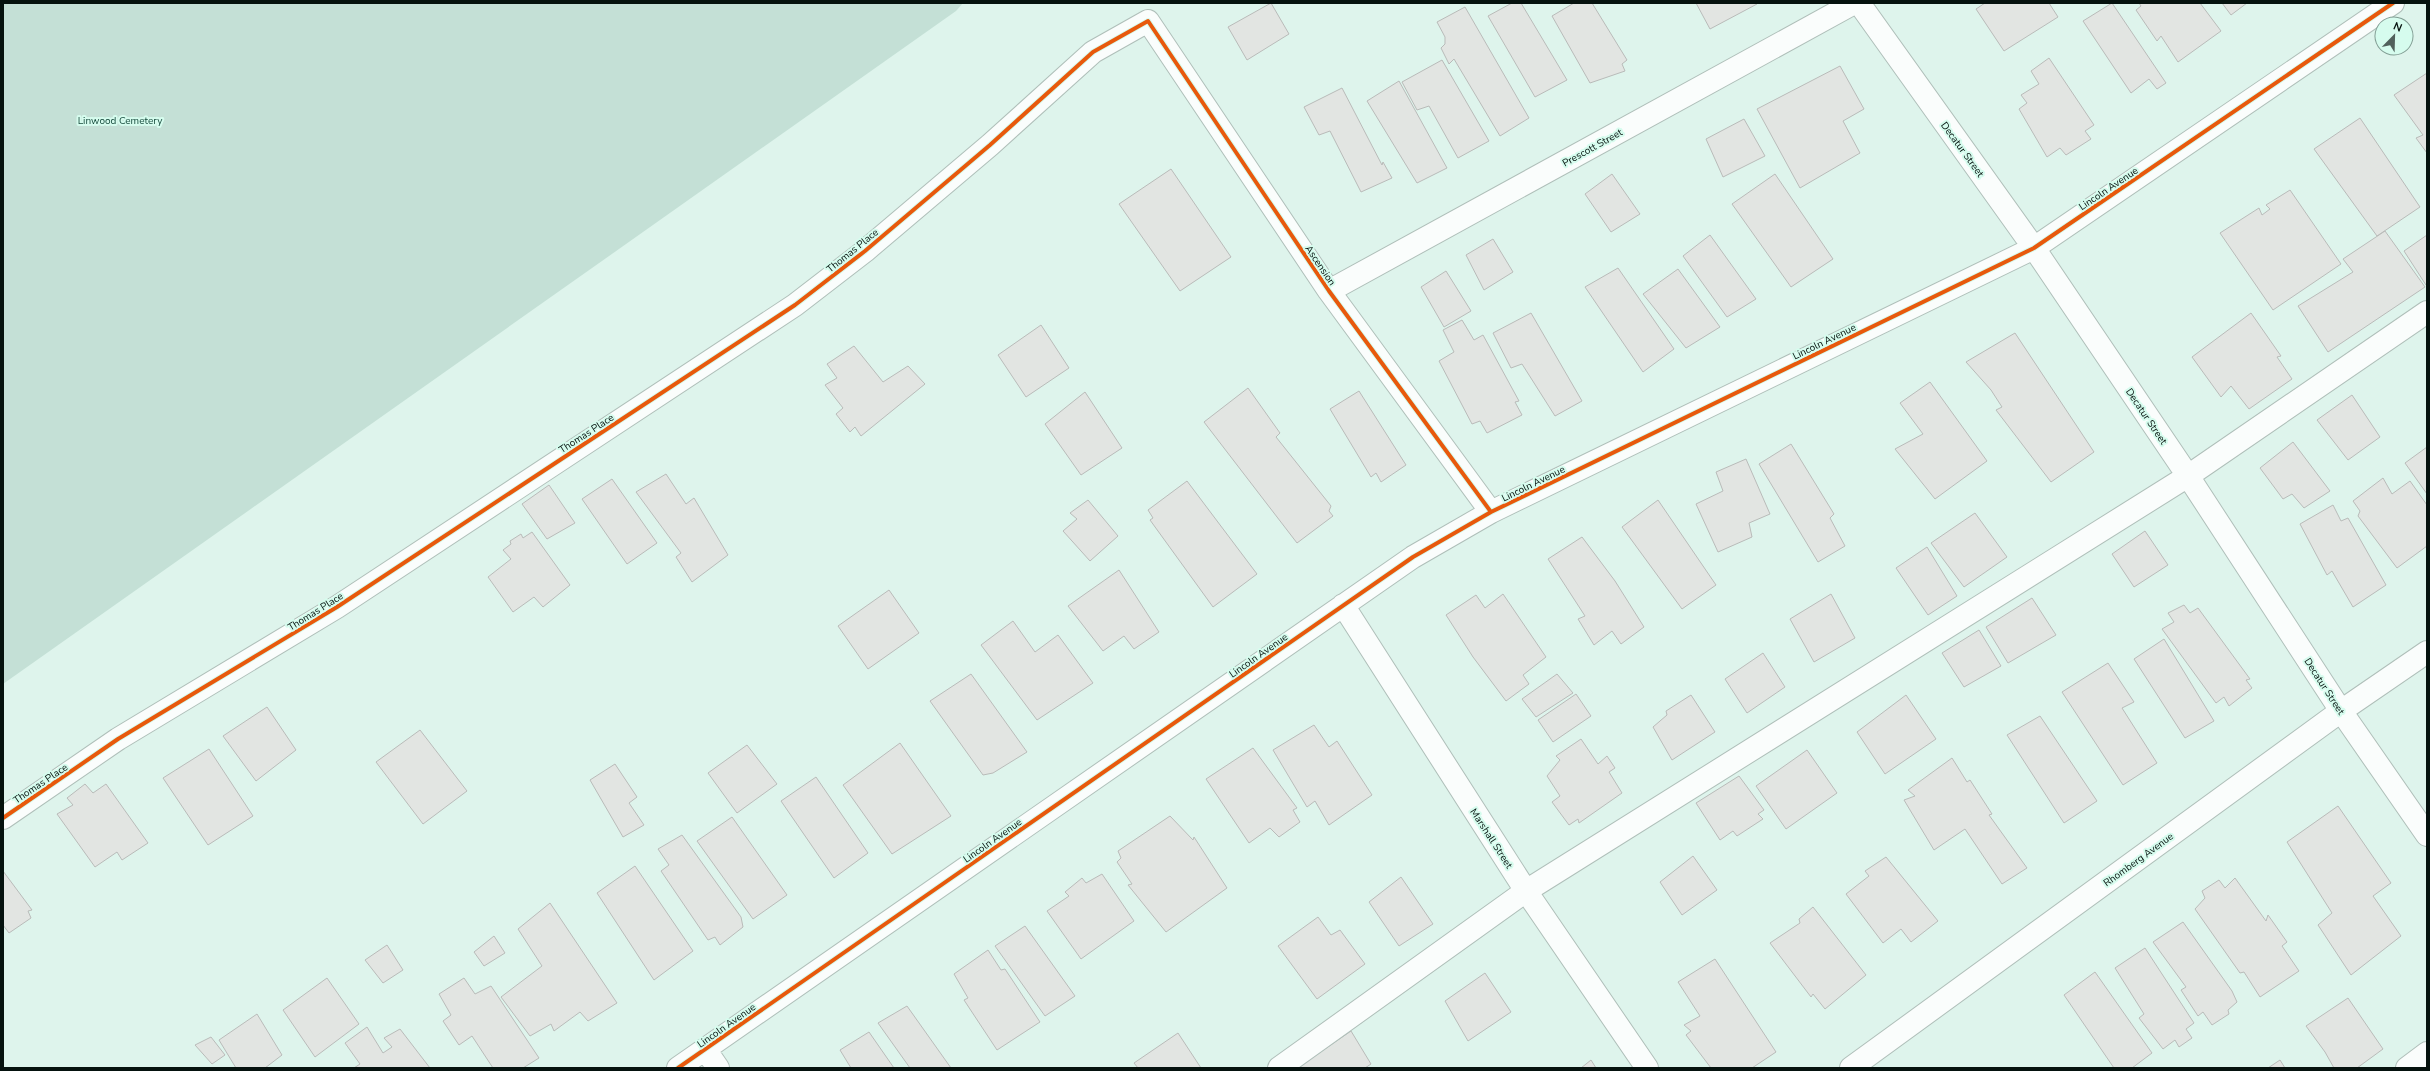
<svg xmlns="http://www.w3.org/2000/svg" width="2430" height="1071" viewBox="0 0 2430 1071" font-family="'Nunito Sans',sans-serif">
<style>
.green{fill:#c4e0d6}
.building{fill:#e2e5e2;stroke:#b9bbb9}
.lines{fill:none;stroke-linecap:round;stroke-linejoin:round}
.minor-casing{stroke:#afbfb9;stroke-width:24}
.minor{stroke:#fafdfc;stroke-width:22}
.cycleway-casing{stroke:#d6fcee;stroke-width:6}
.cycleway{stroke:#e8590c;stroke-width:4}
.labels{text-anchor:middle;stroke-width:4;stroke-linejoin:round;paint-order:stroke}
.park-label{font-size:10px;fill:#174b3d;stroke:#d6fcee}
.street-label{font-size:10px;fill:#05120e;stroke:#d6fcee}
</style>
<rect width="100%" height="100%" fill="#def4ec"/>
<path class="green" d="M 3,3 L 963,3 L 956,11 L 3,684 Z"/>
<path class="building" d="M 1271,3 L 1289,34 L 1247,60 L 1228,27 Z
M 1512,3 L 1521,3 L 1567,80 L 1535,97 L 1488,16 Z
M 1574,3 L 1592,3 L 1627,60 L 1622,64 L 1625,71 L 1590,83 L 1552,16 Z
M 1696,3 L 1756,3 L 1757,4 L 1710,29 Z
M 1985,3 L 2049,3 L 2058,17 L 2004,51 L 1976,9 Z
M 2112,3 L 2166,83 L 2157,89 L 2149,79 L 2131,93 L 2083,21 Z
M 2139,3 L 2200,3 L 2221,31 L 2178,62 L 2161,36 L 2157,41 L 2136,10 L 2141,6 Z
M 2222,3 L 2247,3 L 2231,15 Z
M 1465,7 L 1529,118 L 1500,136 L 1454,59 L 1449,64 L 1441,48 L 1445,44 L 1445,37 L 1437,22 Z
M 2049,58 L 2094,125 L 2085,131 L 2091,139 L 2066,155 L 2060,148 L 2047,157 L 2019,109 L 2027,103 L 2021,95 L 2039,84 L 2031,71 Z
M 1442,60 L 1489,141 L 1458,158 L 1429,106 L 1417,110 L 1402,82 Z
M 1840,66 L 1864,109 L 1843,121 L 1860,153 L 1800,188 L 1757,109 Z
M 2427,73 L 2427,153 L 2416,138 L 2423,135 L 2394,95 Z
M 1399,81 L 1447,168 L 1417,183 L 1367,101 Z
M 1342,88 L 1382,165 L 1383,162 L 1392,178 L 1361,192 L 1330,131 L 1319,135 L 1304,107 Z
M 2360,118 L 2420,207 L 2377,236 L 2314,149 Z
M 1744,119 L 1765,156 L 1723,177 L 1706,139 Z
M 1171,169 L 1231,257 L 1180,291 L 1119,204 Z
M 1612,174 L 1640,214 L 1611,232 L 1585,194 Z
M 1775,174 L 1833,259 L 1791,287 L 1732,204 Z
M 2290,190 L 2341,264 L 2273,310 L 2220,233 L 2259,208 L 2262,215 L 2270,209 L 2266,205 Z
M 2385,231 L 2425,287 L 2328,352 L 2298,306 L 2353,272 L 2343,259 Z
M 1710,235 L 1756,299 L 1727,317 L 1683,256 Z
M 2427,235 L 2427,284 L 2426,285 L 2404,251 Z
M 1493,239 L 1513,272 L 1484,290 L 1466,255 Z
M 1618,268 L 1674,349 L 1643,372 L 1585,287 Z
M 1678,269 L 1720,327 L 1686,348 L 1643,294 Z
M 1446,271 L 1471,311 L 1444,327 L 1421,287 Z
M 1531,313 L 1582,401 L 1555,416 L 1522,364 L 1511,368 L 1493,333 Z
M 2251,313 L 2281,356 L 2277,357 L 2292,379 L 2249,409 L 2231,386 L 2221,397 L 2192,357 Z
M 1462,320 L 1474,340 L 1483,335 L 1519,401 L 1515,402 L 1522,415 L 1487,433 L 1480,421 L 1472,424 L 1439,361 L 1454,352 L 1443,330 Z
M 1041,325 L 1069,368 L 1026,397 L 998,355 Z
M 2015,333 L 2094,452 L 2051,482 L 1996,410 L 2002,407 L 1991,390 L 1966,362 Z
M 854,346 L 883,382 L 908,366 L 925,384 L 861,436 L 855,427 L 850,432 L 836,414 L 843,408 L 825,385 L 837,378 L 827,364 Z
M 1930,382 L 1987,461 L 1935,499 L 1895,449 L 1923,434 L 1900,403 Z
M 1248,388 L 1280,433 L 1276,437 L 1331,506 L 1329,511 L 1333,516 L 1297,543 L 1204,422 Z
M 1359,391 L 1406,465 L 1381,482 L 1376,473 L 1371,477 L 1330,409 Z
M 1085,392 L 1122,448 L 1081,475 L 1045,424 Z
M 2352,395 L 2380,437 L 2348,460 L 2317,420 Z
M 2293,442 L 2330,491 L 2304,508 L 2292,494 L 2283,499 L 2260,468 Z
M 1791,444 L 1834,514 L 1830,518 L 1845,546 L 1818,562 L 1759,464 Z
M 2427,447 L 2427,494 L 2405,463 Z
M 1746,459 L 1770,514 L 1749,523 L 1752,537 L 1718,552 L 1696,504 L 1723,491 L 1716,472 Z
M 666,474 L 686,504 L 694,498 L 728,555 L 692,582 L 676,557 L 681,553 L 636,492 Z
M 2383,478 L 2392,494 L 2410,481 L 2427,505 L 2427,546 L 2397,568 L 2358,516 L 2360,511 L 2353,501 Z
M 612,479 L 657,543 L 627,564 L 582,499 Z
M 1187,481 L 1257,574 L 1213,607 L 1150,520 L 1153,518 L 1148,510 Z
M 549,485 L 575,523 L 547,539 L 522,504 Z
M 1088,500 L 1118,536 L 1090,561 L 1063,531 L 1077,519 L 1070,513 Z
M 1658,500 L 1716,585 L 1682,609 L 1622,527 Z
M 2333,505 L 2341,521 L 2348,518 L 2386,585 L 2353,607 L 2332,571 L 2327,575 L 2300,524 Z
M 1975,513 L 2007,557 L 1964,587 L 1931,543 Z
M 2145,531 L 2168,565 L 2134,587 L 2112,554 Z
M 532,532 L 570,585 L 543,607 L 534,597 L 513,612 L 488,577 L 511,559 L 503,550 L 511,544 L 510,541 L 521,534 L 523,538 Z
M 1582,537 L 1615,581 L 1644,627 L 1621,644 L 1612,631 L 1594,645 L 1578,619 L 1585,616 L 1548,559 Z
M 1927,547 L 1957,596 L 1928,615 L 1896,568 Z
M 1119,570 L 1159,632 L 1134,649 L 1124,636 L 1103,651 L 1068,606 Z
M 889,590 L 919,633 L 868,669 L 838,626 Z
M 1503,594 L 1546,657 L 1523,675 L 1529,684 L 1506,701 L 1473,657 L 1446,615 L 1476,595 L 1485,608 Z
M 1831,594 L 1855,638 L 1814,662 L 1790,619 Z
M 2032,598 L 2056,635 L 2008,663 L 1986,627 Z
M 2184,605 L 2190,613 L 2198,608 L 2250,679 L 2246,680 L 2252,688 L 2229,706 L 2224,697 L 2216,703 L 2162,629 L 2174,622 L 2168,613 Z
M 1013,621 L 1035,652 L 1058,635 L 1093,683 L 1037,720 L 981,645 Z
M 1979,630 L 2001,666 L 1964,687 L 1942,653 Z
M 2164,639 L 2214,721 L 2185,738 L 2134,659 Z
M 1763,653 L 1785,687 L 1747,713 L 1725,679 Z
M 2108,663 L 2134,702 L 2122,708 L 2157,763 L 2123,785 L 2062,692 Z
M 971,674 L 1027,752 L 993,773 L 983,775 L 930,701 Z
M 1557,674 L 1573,693 L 1536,717 L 1522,699 Z
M 1576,694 L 1591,716 L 1553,742 L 1538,720 Z
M 1691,695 L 1715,732 L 1672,760 L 1653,727 L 1667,715 L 1666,711 Z
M 1906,695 L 1936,739 L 1885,774 L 1857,732 Z
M 267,707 L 296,750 L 256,781 L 223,736 Z
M 2040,716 L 2097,801 L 2064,823 L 2007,735 Z
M 1314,725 L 1329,747 L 1337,741 L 1372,795 L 1329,825 L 1315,801 L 1307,807 L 1273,750 Z
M 420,730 L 467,791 L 423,824 L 376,762 Z
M 1581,739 L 1598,764 L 1607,756 L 1615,768 L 1609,772 L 1622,793 L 1579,823 L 1578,819 L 1569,825 L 1552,802 L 1560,796 L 1547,776 L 1560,760 L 1556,756 Z
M 900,743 L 951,816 L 892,854 L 843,785 Z
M 747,745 L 777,784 L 737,813 L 708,773 Z
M 1253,748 L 1297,808 L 1293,810 L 1300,822 L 1279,837 L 1270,828 L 1249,843 L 1206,779 Z
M 209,749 L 253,816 L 208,845 L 163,778 Z
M 1807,750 L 1837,793 L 1786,829 L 1756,786 Z
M 1952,758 L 1967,782 L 1970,780 L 1992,814 L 1989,815 L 2027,868 L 2002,884 L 1965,829 L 1934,850 L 1904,800 L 1915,796 L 1908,790 Z
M 615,764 L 637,797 L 629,803 L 644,825 L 623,837 L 590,780 Z
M 1739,776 L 1764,810 L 1758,814 L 1763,819 L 1737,836 L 1733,831 L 1720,840 L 1696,803 Z
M 816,777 L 868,853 L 834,878 L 781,801 Z
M 85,784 L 93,793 L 106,784 L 148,843 L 122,860 L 117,852 L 95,867 L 57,814 L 73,805 L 67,798 Z
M 2338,806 L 2391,883 L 2373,896 L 2401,936 L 2351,975 L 2318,925 L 2332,913 L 2287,842 Z
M 1170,816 L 1193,840 L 1194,837 L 1227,888 L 1166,932 L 1128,885 L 1132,884 L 1117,862 L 1121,858 L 1118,851 Z
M 732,817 L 787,895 L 753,919 L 697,841 Z
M 682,835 L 741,917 L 743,927 L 720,945 L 715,937 L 708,940 L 661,871 L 669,865 L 658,849 Z
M 1693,856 L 1717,890 L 1682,915 L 1660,882 Z
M 1886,857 L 1938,921 L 1911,942 L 1901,929 L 1883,943 L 1846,894 L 1869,876 L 1865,871 Z
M 635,866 L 693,951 L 654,980 L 597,893 Z
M 3,871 L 32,910 L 28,911 L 31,918 L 9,933 L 3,925 Z
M 1102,874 L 1134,921 L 1081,959 L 1047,911 L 1069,896 L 1065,892 L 1082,878 L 1086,883 Z
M 1401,877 L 1433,924 L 1399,946 L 1369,902 Z
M 2235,878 L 2266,921 L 2268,915 L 2287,942 L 2282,946 L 2299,971 L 2260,997 L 2244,972 L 2240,973 L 2195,909 L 2205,898 L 2202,891 L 2219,880 L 2225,888 Z
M 550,903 L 617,1003 L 588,1021 L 580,1012 L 554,1031 L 551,1024 L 530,1036 L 501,997 L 542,966 L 518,929 Z
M 1813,907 L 1866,975 L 1825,1009 L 1813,994 L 1811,997 L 1770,943 L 1800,923 L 1799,919 Z
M 1318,917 L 1331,935 L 1340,930 L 1365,964 L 1317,999 L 1278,946 Z
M 2183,922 L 2232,991 L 2237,1002 L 2228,1010 L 2229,1014 L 2212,1025 L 2203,1012 L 2198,1016 L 2181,990 L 2186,987 L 2153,942 Z
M 1025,926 L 1075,996 L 1045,1016 L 995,946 Z
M 494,936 L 505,953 L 484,966 L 474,952 Z
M 387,945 L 403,970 L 383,983 L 365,960 Z
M 2145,948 L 2194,1023 L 2186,1029 L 2192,1038 L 2179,1047 L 2175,1040 L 2163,1049 L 2139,1018 L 2144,1014 L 2115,968 Z
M 988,950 L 1001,970 L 1005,969 L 1040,1022 L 997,1050 L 964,1000 L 968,998 L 954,974 Z
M 1715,959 L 1776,1052 L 1752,1068 L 1711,1068 L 1686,1035 L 1691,1031 L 1684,1025 L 1700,1016 L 1678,982 Z
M 2095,972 L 2152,1053 L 2132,1068 L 2114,1068 L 2064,995 Z
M 1485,973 L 1511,1012 L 1468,1041 L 1445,1001 Z
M 327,978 L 359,1024 L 315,1057 L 283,1010 Z
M 464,978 L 475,994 L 491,986 L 539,1058 L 523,1068 L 493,1068 L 472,1036 L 459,1045 L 443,1021 L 451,1015 L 439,994 Z
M 2348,998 L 2383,1049 L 2357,1068 L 2334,1068 L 2325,1052 L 2306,1026 Z
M 907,1006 L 951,1068 L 910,1068 L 878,1023 Z
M 257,1014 L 282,1055 L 265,1068 L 236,1068 L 219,1040 Z
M 367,1027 L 383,1053 L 392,1047 L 384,1038 L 400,1029 L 430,1068 L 354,1068 L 360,1064 L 345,1043 Z
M 1351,1031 L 1371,1064 L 1365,1068 L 1297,1068 Z
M 869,1032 L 894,1068 L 851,1068 L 840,1050 Z
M 1178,1033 L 1201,1068 L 1138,1068 L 1134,1063 Z
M 211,1037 L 225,1055 L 212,1064 L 195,1045 Z
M 1591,1060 L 1596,1068 L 1581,1068 Z
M 2280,1060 L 2285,1068 L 2268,1068 Z"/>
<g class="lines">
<defs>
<path id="minor" d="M 1859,3 L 2034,248 L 2188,476 L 2341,711 L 2427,835
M 1329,291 L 1854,3
M 1343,605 L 1526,891 L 1647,1068
M 3,818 L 118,739 L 337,607 L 795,305 L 865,251 L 990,145 L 1093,52 L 1148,21 L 1329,291 L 1491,512
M 705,1049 L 718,1068
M 678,1068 L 1413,557 L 1491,512 L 2034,248 L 2393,3
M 1279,1068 L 1526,891 L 2188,476 L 2427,312
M 1851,1068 L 2341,711 L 2427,652
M 2407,1068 L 2427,1053"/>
</defs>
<use href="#minor" class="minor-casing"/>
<use href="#minor" class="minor"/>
<defs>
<path id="cycleway" d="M 3,818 L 118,739 L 337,607 L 795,305 L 865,251 L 990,145 L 1093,52 L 1148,21 L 1329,291 L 1491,512
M 678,1068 L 1413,557 L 1491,512 L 2034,248 L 2393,3"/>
</defs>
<use href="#cycleway" class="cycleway-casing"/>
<use href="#cycleway" class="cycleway"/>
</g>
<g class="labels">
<g class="park-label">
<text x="120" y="124">Linwood Cemetery</text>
</g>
<g class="street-label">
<text transform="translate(1592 147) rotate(-29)" y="4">Prescott Street</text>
<text transform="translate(1963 149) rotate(54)" y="4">Decatur Street</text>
<text transform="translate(2108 188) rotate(-34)" y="4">Lincoln Avenue</text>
<text transform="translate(852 250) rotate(-39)" y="4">Thomas Place</text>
<text transform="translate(1321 265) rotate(56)" y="4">Ascension</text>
<text transform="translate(1824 341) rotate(-26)" y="4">Lincoln Avenue</text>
<text transform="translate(2147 416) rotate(56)" y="4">Decatur Street</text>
<text transform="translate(586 433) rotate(-33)" y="4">Thomas Place</text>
<text transform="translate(1533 483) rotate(-26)" y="4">Lincoln Avenue</text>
<text transform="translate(315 611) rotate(-32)" y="4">Thomas Place</text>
<text transform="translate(1258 655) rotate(-35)" y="4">Lincoln Avenue</text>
<text transform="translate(2325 686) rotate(57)" y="4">Decatur Street</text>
<text transform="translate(40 783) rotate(-34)" y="4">Thomas Place</text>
<text transform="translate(1492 838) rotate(57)" y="4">Marshall Street</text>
<text transform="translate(992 840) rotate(-35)" y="4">Lincoln Avenue</text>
<text transform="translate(2138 859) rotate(-36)" y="4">Rhomberg Avenue</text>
<text transform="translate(726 1025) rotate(-35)" y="4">Lincoln Avenue</text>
</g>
</g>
<rect width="2430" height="1071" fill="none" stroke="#05120e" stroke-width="8"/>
<g transform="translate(2394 36) rotate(23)"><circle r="19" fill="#d6fcee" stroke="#829e94"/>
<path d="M0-3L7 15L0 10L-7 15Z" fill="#51615c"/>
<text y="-6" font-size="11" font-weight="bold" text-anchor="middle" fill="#05120e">N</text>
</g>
</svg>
